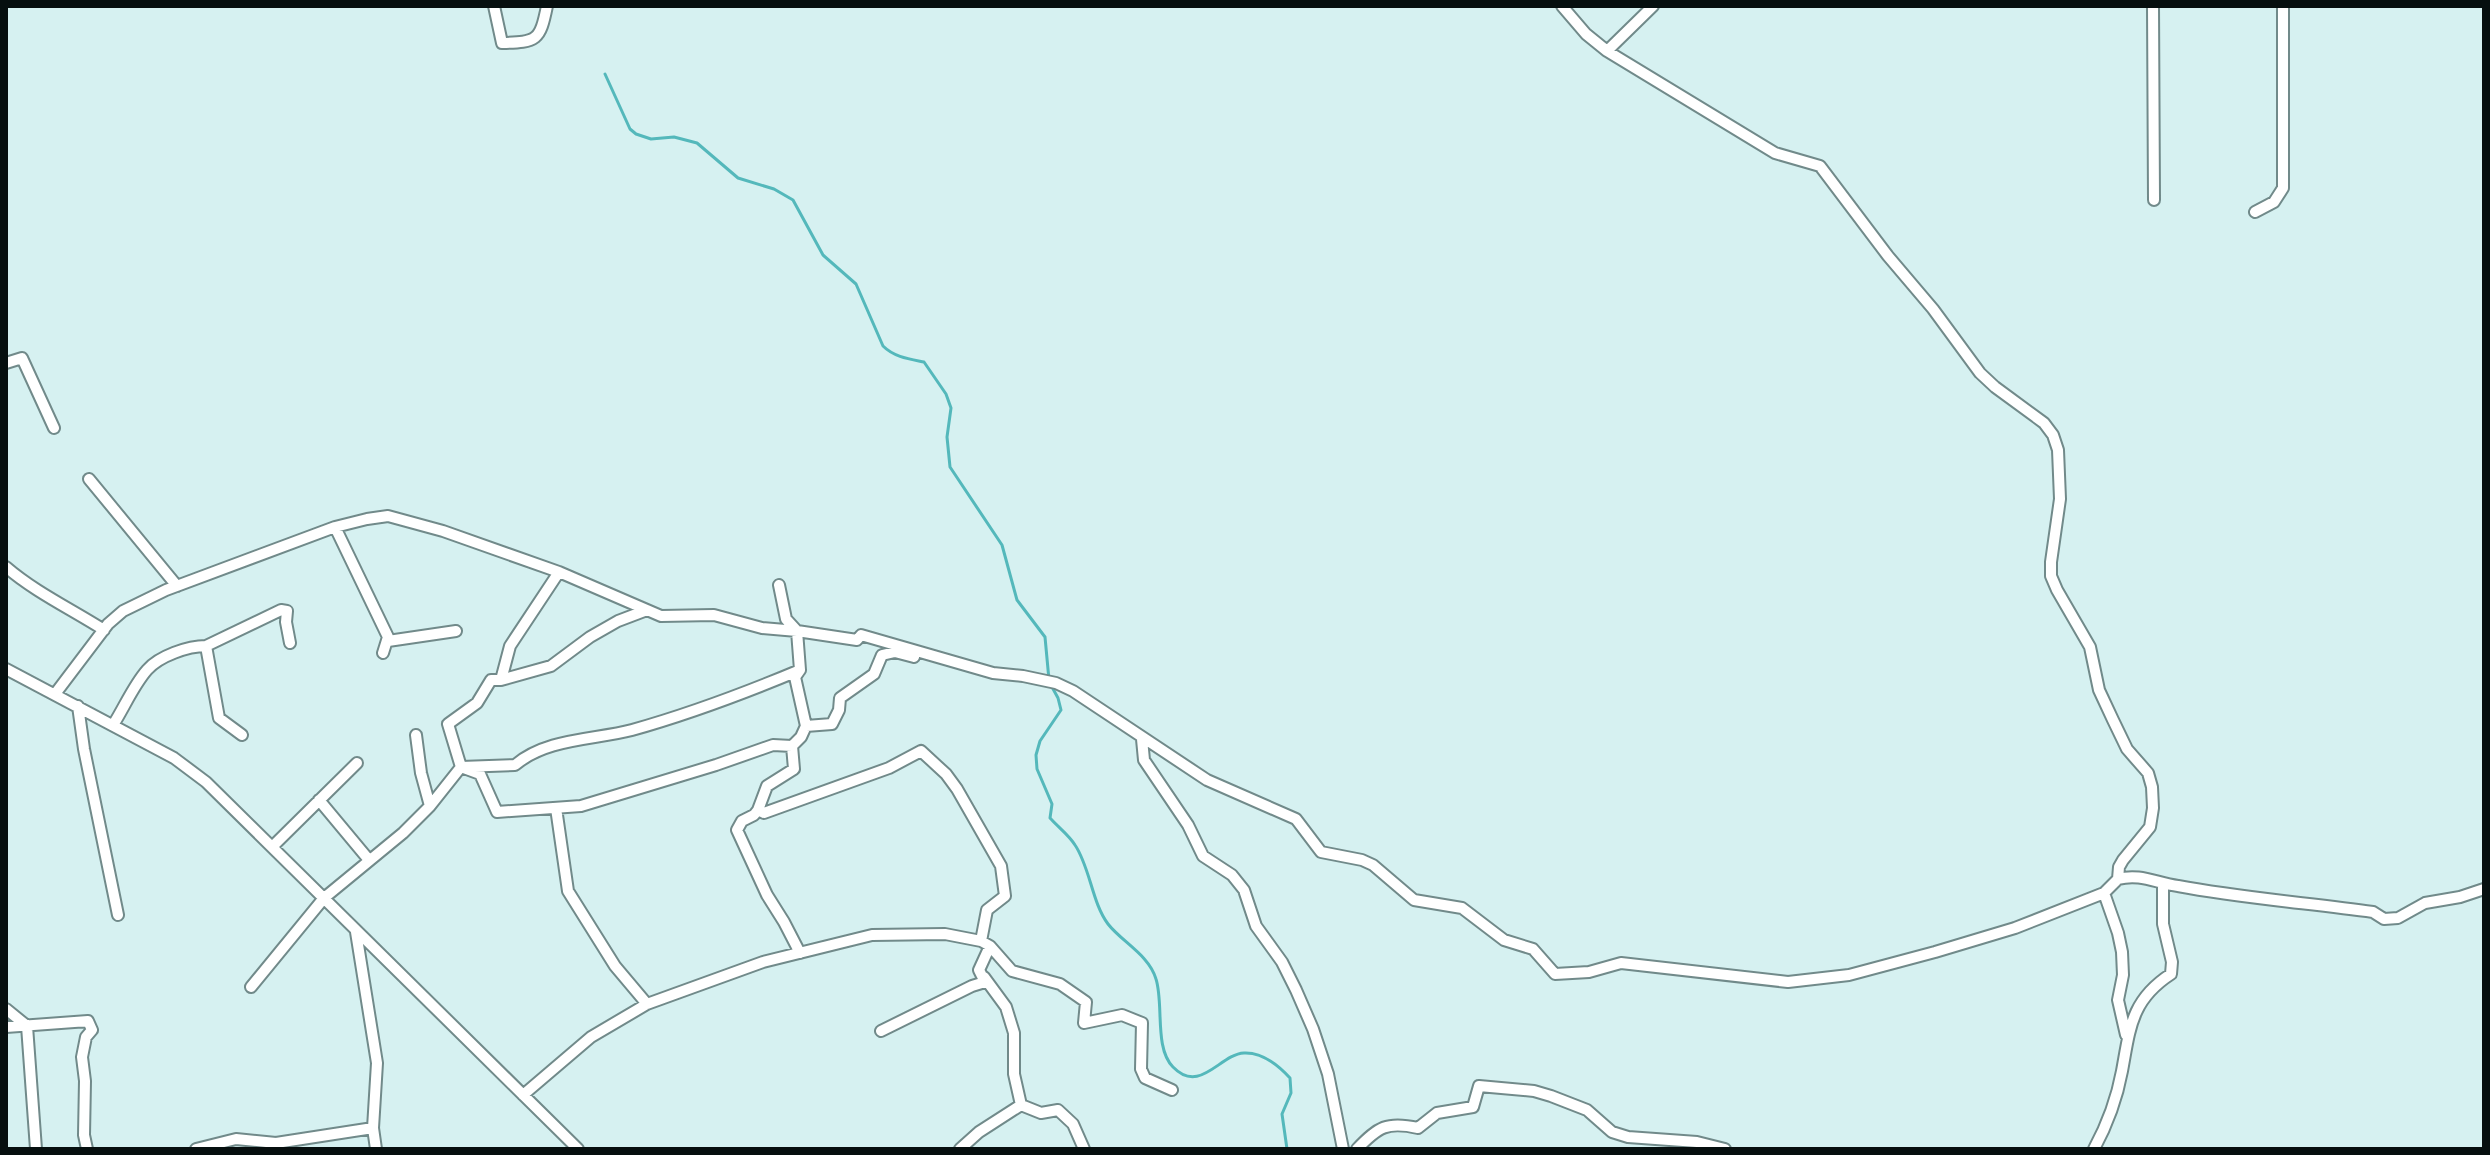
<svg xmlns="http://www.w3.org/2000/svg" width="2490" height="1155" viewBox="0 0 2490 1155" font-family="'Zilla Slab',serif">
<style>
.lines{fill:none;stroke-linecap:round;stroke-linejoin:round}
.stream{stroke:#54b8bb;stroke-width:3}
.minor-casing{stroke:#718a8a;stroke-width:14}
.minor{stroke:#fff;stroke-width:10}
</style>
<rect width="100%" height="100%" fill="#d6f1f1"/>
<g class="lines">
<path class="stream" d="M 605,74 L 630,129 L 636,134 L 651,139 L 674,137 L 697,143 L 738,178 L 774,189 L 793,200 L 823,255 L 856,284 L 883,346 C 894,357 909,359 924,362 L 946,394 L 951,408 L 947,437 L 950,467 L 1002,545 L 1017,600 L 1045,637 L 1049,680
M 1052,687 L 1058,698 L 1061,710 L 1040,741 L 1036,755 L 1037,769 L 1052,804 L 1050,818 C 1058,827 1069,835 1075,845 C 1090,867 1092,903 1108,924 C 1122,942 1149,955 1156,979 C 1164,1004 1154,1048 1173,1067 C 1200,1095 1220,1054 1244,1053 C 1263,1052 1279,1066 1290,1078 L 1291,1093 L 1282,1114 L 1287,1149"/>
<defs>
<path id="minor" d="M 494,6 L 502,43 C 537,42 540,41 547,6
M 2153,6 L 2154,200
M 1607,51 L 1653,6
M 2255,212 L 2274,202 L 2283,188 L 2283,6
M 6,363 L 22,358 L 54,428
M 89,479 L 177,586
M 335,527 L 388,637 L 383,653
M 6,567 C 35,592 71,609 104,630
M 779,585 L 786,619 L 797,631 L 800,670 L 795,677 L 806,726
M 388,641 L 456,631
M 206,646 L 219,718 L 242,735
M 6,669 L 174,758 L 206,782 L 578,1149
M 501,680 L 551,666 L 590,637 L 618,621 L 647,610
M 55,694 L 108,624 L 123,611 L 166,590 L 335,527 L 367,519 L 388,516 L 443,531 L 559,572 L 661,616 L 714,615 L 762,628 L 797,631 L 857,640 L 861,635 L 993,673 L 1023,676 L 1056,683 L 1073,691 L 1207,780 L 1296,819 L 1321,852 L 1362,860 L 1373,865 L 1414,900 L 1462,908 L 1504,940 L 1533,949 L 1555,974 L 1589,972 L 1621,963 L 1788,982 L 1849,975 L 1935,952 L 2015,928 L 2104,893 L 2118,879 L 2119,867 L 2123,860 L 2150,827 L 2153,808 L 2152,787 L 2148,773 L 2127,749 L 2113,720 L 2099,690 L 2090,647 L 2057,590 L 2051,576 L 2051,562 L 2060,499 L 2058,450 L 2053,435 L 2044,423 L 1995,387 L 1980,373 L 1933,309 L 1888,256 L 1820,166 L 1775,153 L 1607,51 L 1586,34 L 1562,6
M 78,706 L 84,749 L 118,915
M 113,725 C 124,708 133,686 147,670 C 159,656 188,646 206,646 L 281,610 L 287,611 L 286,622 L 290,643
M 416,735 L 421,773 L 430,806 L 461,767 L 515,765 C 547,738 594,740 632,730 C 689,714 745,693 800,670
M 1142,739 L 1144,760 L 1188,825 L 1203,856 L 1232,875 L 1244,890 L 1256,926 L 1282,962 L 1296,990 L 1313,1029 L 1328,1074 L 1343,1149
M 792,746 L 794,769 L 767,786 L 758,810 L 754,815 L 742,821 L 737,830 L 767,895 L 784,922 L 800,953
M 461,767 L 480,774 L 497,812 L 581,806 L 716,765 L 773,745 L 792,746 L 801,737 L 806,726 L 832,724 L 839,710 L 840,698 L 874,674 L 882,655 L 895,652 L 914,657
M 461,767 L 448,724 L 477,703 L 491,680 L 501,680 L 510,646 L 559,572
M 319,800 L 369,860
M 556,808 L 568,891 L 615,966 L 647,1004
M 758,810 L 764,813 L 889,768 L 921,751 L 946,774 L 957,789 L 1001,866 L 1005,896 L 987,910 L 981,941
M 272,847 L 357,763
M 2118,879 C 2140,873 2156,883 2178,886 C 2242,898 2308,903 2373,912 L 2384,919 L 2398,918 L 2425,903 L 2460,897 L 2484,889
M 2104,893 L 2118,933 L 2122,952 L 2123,975 L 2118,1000 L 2126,1035
M 356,932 L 377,1063 L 373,1128 L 376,1149
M 984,977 L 1006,1007 L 1014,1033 L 1014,1074 L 1021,1105
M 251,987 L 324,898 L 403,833 L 430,806
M 6,1009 L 27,1026 L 36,1149
M 6,1027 L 88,1021 L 92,1030 L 86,1037 L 82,1057 L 85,1081 L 84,1135 L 87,1149
M 881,1031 L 972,986 L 985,982 L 979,970 L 990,946
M 523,1095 L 591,1037 L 647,1004 L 763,962 L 872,935 L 945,934 L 981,941 L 990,946 L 1012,971 L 1060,984 L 1086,1002 L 1084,1023 L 1122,1015 L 1142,1023 L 1141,1069 L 1145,1078 L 1172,1090
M 1021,1105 L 1041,1113 L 1058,1110 L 1073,1124 L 1084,1149
M 196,1149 L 236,1139 L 276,1143 L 373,1128
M 960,1149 L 979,1132 L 1021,1105
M 1357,1149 C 1378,1127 1387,1121 1418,1128 L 1437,1113 L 1473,1107 L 1479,1086 L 1534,1091 L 1551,1096 L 1587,1110 L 1612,1132 L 1628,1137 L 1697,1142 L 1725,1149
M 2094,1149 C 2107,1125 2117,1098 2122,1071 C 2130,1028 2131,1000 2171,974 L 2172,962 L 2163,924 L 2163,883"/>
</defs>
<use href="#minor" class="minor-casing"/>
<use href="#minor" class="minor"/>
</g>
<rect width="2490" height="1155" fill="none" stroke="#060f0f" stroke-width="16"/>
</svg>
